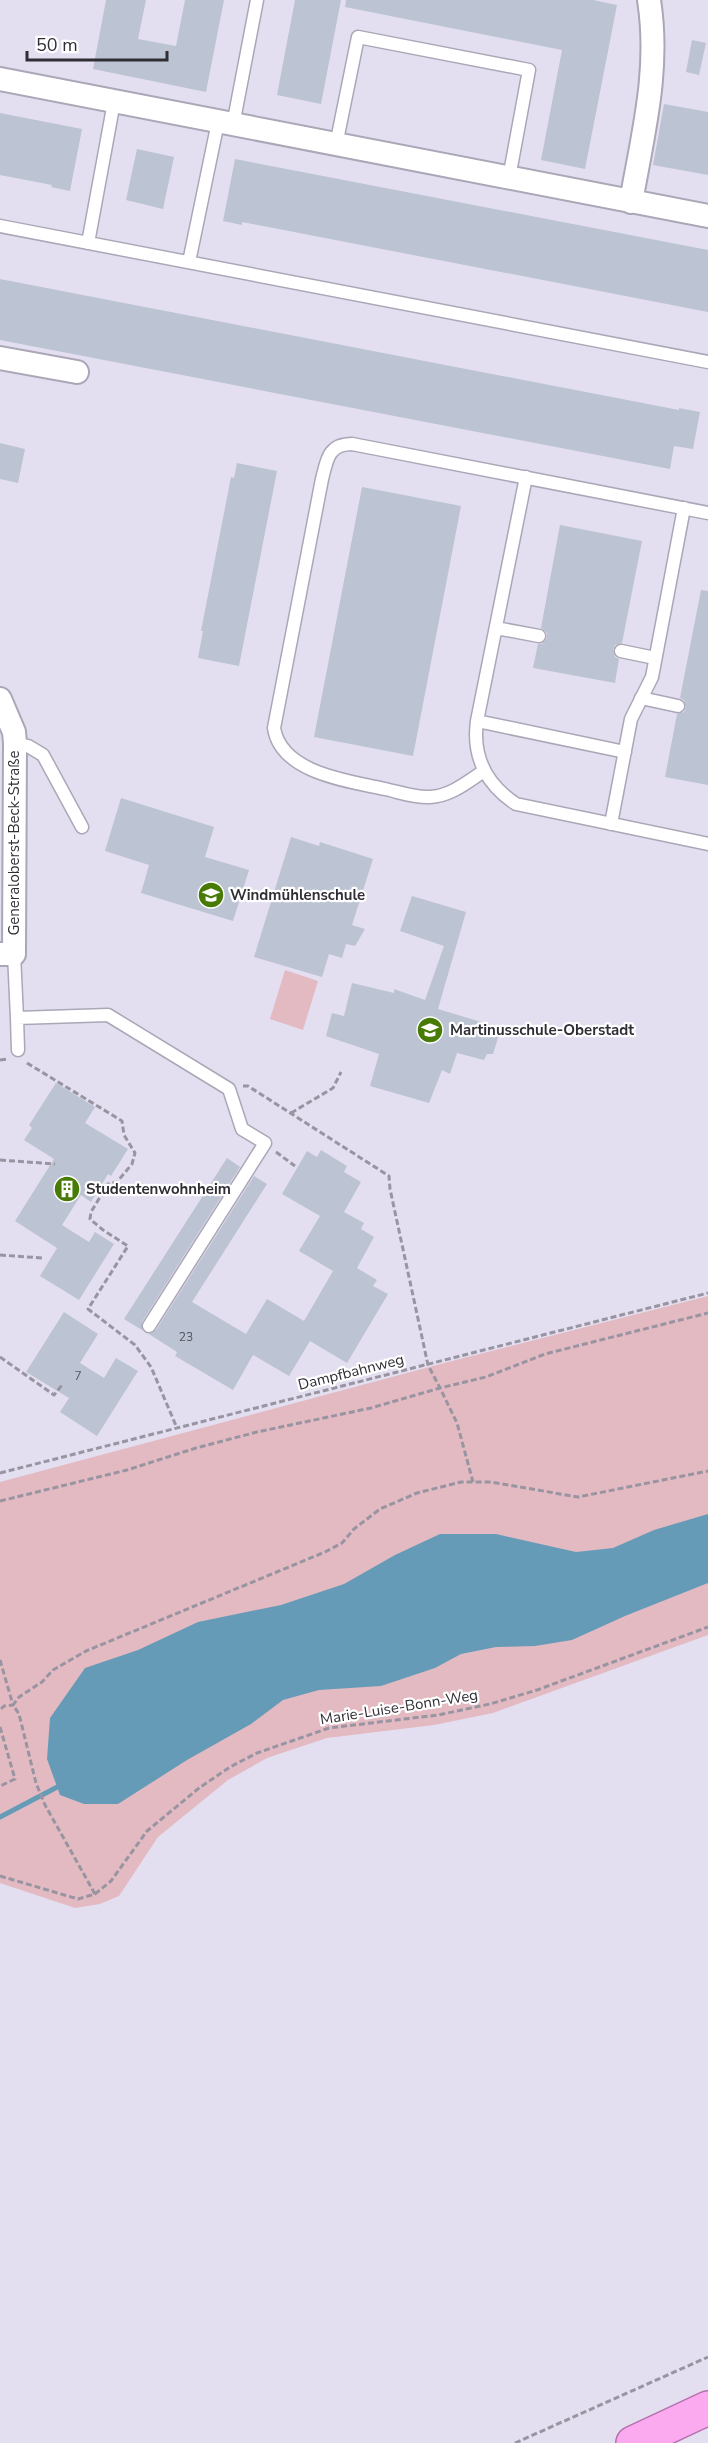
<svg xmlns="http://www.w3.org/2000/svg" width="708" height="2443" viewBox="0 0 708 2443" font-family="'Nunito Sans',sans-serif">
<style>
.green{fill:#e3bac2}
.water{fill:#669bb7}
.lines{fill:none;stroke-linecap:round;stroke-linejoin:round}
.stream{stroke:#669bb7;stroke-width:5}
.building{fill:#bcc3d3}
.service-casing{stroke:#aba7b7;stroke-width:15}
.minor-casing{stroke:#aba7b7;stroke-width:26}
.trunk-casing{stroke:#b471ad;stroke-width:36}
.path{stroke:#9894a1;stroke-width:3;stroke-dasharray:6 3;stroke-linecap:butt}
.service{stroke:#fff;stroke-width:12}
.minor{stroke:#fff;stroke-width:22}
.trunk{stroke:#fcaaf0;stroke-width:33}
.labels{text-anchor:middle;stroke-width:4.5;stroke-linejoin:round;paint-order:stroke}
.number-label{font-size:12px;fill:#53535c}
.street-label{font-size:15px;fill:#302e35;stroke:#fff}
.poi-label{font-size:15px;font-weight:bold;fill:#302e35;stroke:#fff;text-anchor:start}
</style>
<rect width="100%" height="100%" fill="#e3dff0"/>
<path class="green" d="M 285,970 L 318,981 L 303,1030 L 270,1019 Z
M 708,1296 L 708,1635 L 493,1713 L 434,1725 L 327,1738 L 267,1758 L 228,1780 L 158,1837 L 119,1896 L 100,1904 L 75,1908 L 0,1883 L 0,1482 L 444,1363 Z"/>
<path class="water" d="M 708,1514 L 708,1583 L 625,1616 L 572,1640 L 535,1646 L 496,1647 L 461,1654 L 435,1668 L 381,1686 L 319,1690 L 283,1700 L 251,1724 L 187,1760 L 118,1804 L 84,1804 L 60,1795 L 47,1759 L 50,1718 L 85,1668 L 138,1650 L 198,1622 L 281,1605 L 344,1584 L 395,1555 L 440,1534 L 496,1534 L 576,1552 L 613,1548 L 654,1530 Z"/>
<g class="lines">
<path class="stream" d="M 0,1817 L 63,1784"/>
</g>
<path class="building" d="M 106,0 L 146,0 L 138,39 L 176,46 L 185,0 L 224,0 L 206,92 L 93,69 Z
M 295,0 L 341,0 L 321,104 L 277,95 Z
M 346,0 L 593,0 L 617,5 L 585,169 L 541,160 L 562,50 L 345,7 Z
M 692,40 L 706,43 L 699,75 L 686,72 Z
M 664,104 L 708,112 L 708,175 L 653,165 Z
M 0,113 L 82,129 L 70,191 L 51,187 L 52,185 L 0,175 Z
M 137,149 L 174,157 L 163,209 L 126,200 Z
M 235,159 L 708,250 L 708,312 L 242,222 L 242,225 L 223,221 Z
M 0,279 L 679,410 L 679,408 L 700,412 L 693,449 L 674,446 L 670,469 L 0,340 Z
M 0,443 L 25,449 L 18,483 L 0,479 Z
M 237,463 L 277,471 L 239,666 L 198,658 L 203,631 L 201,631 L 231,477 L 234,478 Z
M 362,487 L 461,506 L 413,756 L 314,737 Z
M 560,525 L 642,541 L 622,643 L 615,645 L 613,650 L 615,657 L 619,659 L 615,683 L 533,668 L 538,644 L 542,644 L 547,638 L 547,633 L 541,628 Z
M 701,590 L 708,591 L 708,785 L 665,777 L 677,714 L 684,712 L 686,707 L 684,700 L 680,698 Z
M 121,798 L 214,827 L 205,857 L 249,870 L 233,921 L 141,893 L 149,865 L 105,851 Z
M 291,837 L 319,846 L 320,842 L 373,859 L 352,925 L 365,929 L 355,946 L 346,944 L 342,958 L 329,954 L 322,977 L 254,957 Z
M 412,896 L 466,912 L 438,1009 L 501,1028 L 493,1054 L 487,1054 L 484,1060 L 457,1053 L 450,1074 L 442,1070 L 429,1103 L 370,1086 L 379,1054 L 326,1036 L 332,1013 L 344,1016 L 352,983 L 394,993 L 394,989 L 425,1000 L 444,946 L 400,931 Z
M 56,1083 L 95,1107 L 85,1123 L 128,1149 L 111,1176 L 108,1174 L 91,1202 L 81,1195 L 62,1225 L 89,1242 L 95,1232 L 114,1244 L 79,1300 L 40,1276 L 57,1248 L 15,1221 L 54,1159 L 24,1140 L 32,1128 L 29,1125 Z
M 321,1150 L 347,1166 L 344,1172 L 361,1182 L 344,1212 L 364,1223 L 361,1229 L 374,1237 L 357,1268 L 377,1280 L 373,1286 L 388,1294 L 347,1363 L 310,1341 L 289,1376 L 253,1355 L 233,1390 L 175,1356 L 177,1352 L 149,1334 L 156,1330 L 254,1176 L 267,1184 L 192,1302 L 246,1334 L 267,1299 L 304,1321 L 333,1271 L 299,1251 L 320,1216 L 282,1194 L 307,1151 L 317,1157 Z
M 227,1158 L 240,1167 L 142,1322 L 142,1330 L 124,1319 Z
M 64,1312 L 98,1334 L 80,1363 L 104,1378 L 116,1358 L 138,1371 L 97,1436 L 60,1412 L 69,1398 L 26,1372 Z"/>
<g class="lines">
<defs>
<path id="service" d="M 233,125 L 257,0
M 336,145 L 358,37 L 529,70 L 509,178
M 0,226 L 708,362
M 88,243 L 114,102
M 189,262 L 218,122
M 526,477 L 477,721 C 472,757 487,785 516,804 L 708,844
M 496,628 L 539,636
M 621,651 L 655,658
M 641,698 L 678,706
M 477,721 L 625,752
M 15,743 L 28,746 L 43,755 L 82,827
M 484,771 C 467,782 451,796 430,797 C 415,798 399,792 385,789 C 348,781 281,773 274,728 L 322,479 C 327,460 328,444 352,444 L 708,513
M 611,824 L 631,719 L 652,677 L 684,508
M 14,954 L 17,1018 L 108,1015 L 229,1089 L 242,1129 L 265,1143 L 149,1326
M 17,1018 L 18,1050"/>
<path id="minor" d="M 0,79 L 708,216
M 631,202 C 643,133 660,70 649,0
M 0,358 L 77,372
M 0,699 L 14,732 L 15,743 L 14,954 L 0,954"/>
<path id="trunk" d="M 633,2443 L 708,2408"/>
</defs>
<use href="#service" class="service-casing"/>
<use href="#minor" class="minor-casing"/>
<use href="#trunk" class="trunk-casing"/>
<path class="path" d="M 0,1060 L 8,1059
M 27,1063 L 122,1121 L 124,1135 L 135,1153 L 132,1164 L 117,1182 L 108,1184 L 91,1212 L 90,1219 L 103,1230 L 128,1246 L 88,1309 L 135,1345 L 151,1367 L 177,1428
M 243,1086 L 248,1086 L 389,1176 L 390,1189 L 428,1365 L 440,1388 L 486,1377 L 545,1354 L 708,1313
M 291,1113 L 333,1088 L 341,1072
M 276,1152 L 295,1166
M 0,1160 L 55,1164
M 0,1255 L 43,1258
M 0,1357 L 54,1395 L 62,1385
M 0,1473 L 708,1293
M 0,1501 L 127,1470 L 196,1448 L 257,1432 L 371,1408 L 440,1388 L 457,1423 L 473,1482
M 0,1660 L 13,1705 L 4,1706 L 0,1710
M 0,1727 L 15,1779 L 0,1786
M 0,1876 L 78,1899 L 95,1894 L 111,1881 L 147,1831 L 199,1788 L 230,1767 L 257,1753 L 329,1728 L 438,1715 L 490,1704 L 537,1690 L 708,1627
M 95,1894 L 45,1805 L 36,1783 L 19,1714 L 13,1705 L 19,1697 L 42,1682 L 53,1670 L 86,1651 L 325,1552 L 342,1543 L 354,1529 L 380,1509 L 417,1493 L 461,1482 L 491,1482 L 578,1497 L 708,1471
M 515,2443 L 708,2357"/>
<use href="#service" class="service"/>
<use href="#minor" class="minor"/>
<use href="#trunk" class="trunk"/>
</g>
<defs>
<symbol id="school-disc" viewBox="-11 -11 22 22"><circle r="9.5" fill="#487a06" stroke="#fff"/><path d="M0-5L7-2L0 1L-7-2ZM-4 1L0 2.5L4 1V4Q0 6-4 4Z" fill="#fff"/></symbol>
<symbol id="building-disc" viewBox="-11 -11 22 22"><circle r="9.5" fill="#487a06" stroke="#fff"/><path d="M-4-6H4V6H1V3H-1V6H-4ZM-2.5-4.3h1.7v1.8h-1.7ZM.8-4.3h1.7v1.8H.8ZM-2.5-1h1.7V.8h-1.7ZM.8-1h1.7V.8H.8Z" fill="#fff"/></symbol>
</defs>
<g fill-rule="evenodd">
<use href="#school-disc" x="196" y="880" width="30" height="30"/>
<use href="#school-disc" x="415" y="1015" width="30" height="30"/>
<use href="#building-disc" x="52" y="1174" width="30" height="30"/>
</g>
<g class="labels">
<g class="number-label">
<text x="186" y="1341">23</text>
<text x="78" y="1380">7</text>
</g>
<g class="street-label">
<text transform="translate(14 843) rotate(-90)" y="5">Generaloberst-Beck-Straße</text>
<text transform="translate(351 1372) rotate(-14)" y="5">Dampfbahnweg</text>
<text transform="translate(399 1707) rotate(-9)" y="5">Marie-Luise-Bonn-Weg</text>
</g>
<g class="poi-label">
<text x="230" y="900">Windmühlenschule</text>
<text x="450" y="1035">Martinusschule-Oberstadt</text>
<text x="86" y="1194">Studentenwohnheim</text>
</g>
</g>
<path d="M27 51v9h140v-9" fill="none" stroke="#302e35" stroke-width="3"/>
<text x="36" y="51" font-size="18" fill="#302e35" stroke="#ffffff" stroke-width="4.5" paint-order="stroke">50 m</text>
</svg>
